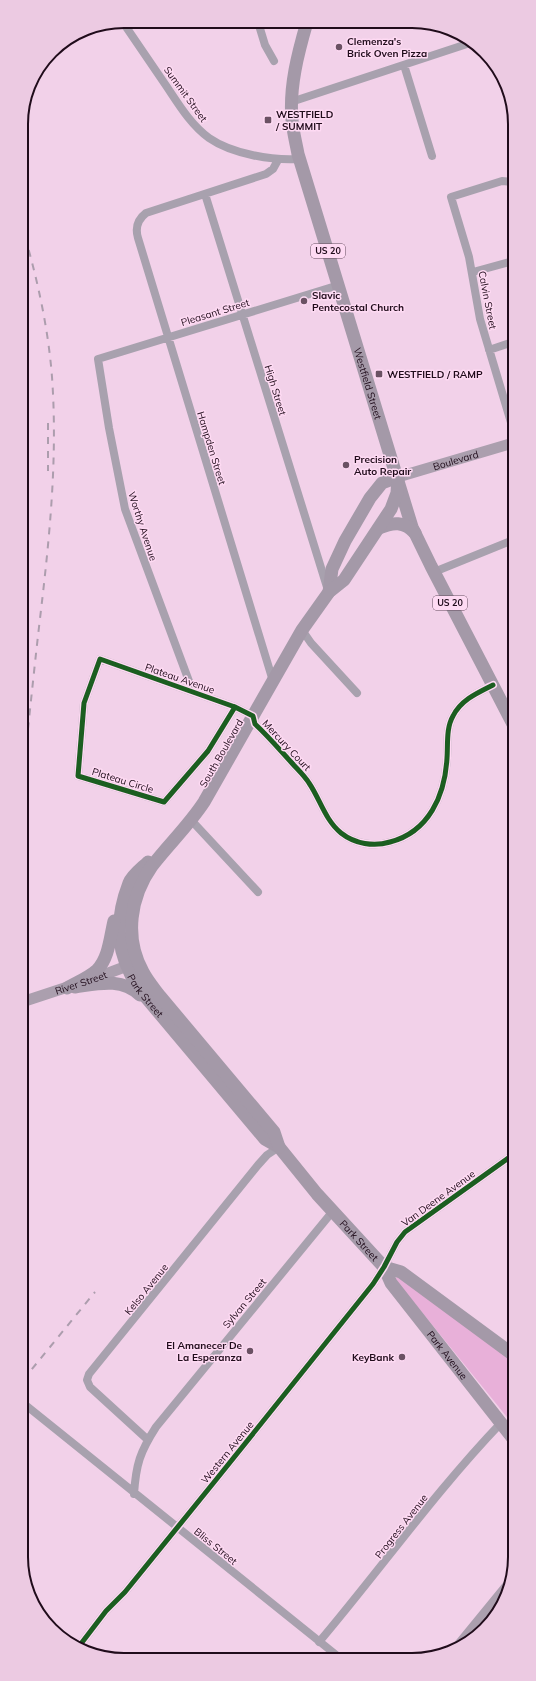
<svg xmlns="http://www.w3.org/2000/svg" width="536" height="1681" viewBox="0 0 536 1681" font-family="Mulish,sans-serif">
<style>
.green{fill:#e8b0d9}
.water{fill:#52c2e1}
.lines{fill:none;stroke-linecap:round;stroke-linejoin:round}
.minor{stroke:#a8a1ae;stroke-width:8}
.secondary{stroke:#ab9fae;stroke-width:11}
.primary{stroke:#a499a8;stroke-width:13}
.rail{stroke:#ac9dad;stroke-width:2;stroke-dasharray:7 7;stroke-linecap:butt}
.cycleway-casing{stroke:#fedaf3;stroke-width:8}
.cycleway{stroke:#1b5e20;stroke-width:5}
.poi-dot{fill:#6a5163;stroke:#fedaf3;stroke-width:1.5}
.labels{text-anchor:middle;stroke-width:3;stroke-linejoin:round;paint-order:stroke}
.shield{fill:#fedaf3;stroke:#634a5c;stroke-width:1}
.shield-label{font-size:9px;font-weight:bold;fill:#200c1b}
.poi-label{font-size:10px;font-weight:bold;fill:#200c1b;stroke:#fedaf3;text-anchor:start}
.street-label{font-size:10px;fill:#200c1b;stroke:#fedaf3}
.rim{fill:none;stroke:#200c1b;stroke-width:2}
</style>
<rect width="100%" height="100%" fill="#f2d1e9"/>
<path class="green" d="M 398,1276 L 515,1362 L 515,1427 L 395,1279 Z"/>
<path class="water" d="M 22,392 L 25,414 L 22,477 Z"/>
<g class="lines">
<path class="minor" d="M 122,21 C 137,43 152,65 167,87 C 179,105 191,125 209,138 C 232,154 273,161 300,159
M 258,22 L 265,45 L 274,61
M 404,65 L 432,156
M 291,102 L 470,43
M 513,182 L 502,181 L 451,197 L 469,257 L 480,319 L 513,429
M 205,194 L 327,587
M 473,272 L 513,261
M 489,350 L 513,342
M 434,572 L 513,540
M 302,630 L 311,643 L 357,693
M 273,681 L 138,238 C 135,228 137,220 146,213 L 266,174 L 273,169 L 278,160
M 193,692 L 125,509 L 109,428 L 98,359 L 339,285
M 235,707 L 208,751 L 164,802 L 78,776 L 84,703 L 100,659 L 235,707 L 253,716 L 255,724 C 268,736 279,749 291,762 C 297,769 304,775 309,783 C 320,799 325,820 341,833 C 355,844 374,847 390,842 C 429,832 445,795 447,758 C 448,744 446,728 453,716 C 461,700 477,693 493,685
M 191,820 L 258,892
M 23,1403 L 340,1658
M 148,1440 L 90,1387 L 87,1380 L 89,1374 L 258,1165 L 267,1155 L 279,1147
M 134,1494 C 136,1464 140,1452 156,1427 L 333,1211
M 319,1642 C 380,1570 435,1492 501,1423
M 80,1645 L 106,1611 L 125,1592 L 215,1481 L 373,1284 L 384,1267 L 397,1242 L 405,1232 L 514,1154"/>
<g class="secondary">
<path id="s1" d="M 398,477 L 513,443"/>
<path id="s2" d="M 22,1002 L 98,977 L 135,963"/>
<path d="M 456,1649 L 510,1583"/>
</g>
<g class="primary">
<path id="s3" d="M 307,22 C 298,53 289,87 292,120 C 293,132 296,143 298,154 L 412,527 L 431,566 L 514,726"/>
<path d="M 379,528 C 393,522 404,521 415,533"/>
<path d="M 329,592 L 332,569 L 345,541 L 370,498 L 382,483 L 398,477"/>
<path id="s4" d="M 148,862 C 142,868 132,875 129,883 C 114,922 116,954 139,989 L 265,1139 L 279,1147 L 317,1194 L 384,1267 L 401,1272 L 515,1356"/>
<path d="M 75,987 C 97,984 121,977 140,995"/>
<path d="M 67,988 C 77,982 88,978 97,970 C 109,958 110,937 114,921"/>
<path d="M 279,1147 L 274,1132 L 159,995 C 153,987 147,980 143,972 C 124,938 130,897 152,866 C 169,844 189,825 204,802 L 302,630 L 329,592 L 344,580 L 391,509 L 397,493 L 398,477"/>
<path id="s5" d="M 384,1267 L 391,1283 L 515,1441"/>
</g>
<path class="rail" d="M 21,223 C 36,273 48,325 52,377 C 58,461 49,543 39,627 C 33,679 28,731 22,783
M 48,423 L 48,471
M 23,1380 L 95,1292"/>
<defs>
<path id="cycleway" d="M 235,707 L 208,751 L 164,802 L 78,776 L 84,703 L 100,659 L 235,707 L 253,716 L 255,724 C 268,736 279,749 291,762 C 297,769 304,775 309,783 C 320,799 325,820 341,833 C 355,844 374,847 390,842 C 429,832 445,795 447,758 C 448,744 446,728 453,716 C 461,700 477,693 493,685
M 80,1645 L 106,1611 L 125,1592 L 215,1481 L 373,1284 L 384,1267 L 397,1242 L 405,1232 L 514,1154"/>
</defs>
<use href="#cycleway" class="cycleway-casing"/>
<use href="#cycleway" class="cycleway"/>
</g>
<g class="poi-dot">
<circle cx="339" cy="47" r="4"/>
<rect x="264" y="116" width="8" height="8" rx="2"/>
<circle cx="304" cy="301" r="4"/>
<rect x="375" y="370" width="8" height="8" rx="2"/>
<circle cx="346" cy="465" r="4"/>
<circle cx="250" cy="1351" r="4"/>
<circle cx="402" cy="1357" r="4"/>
</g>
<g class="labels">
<g class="shield">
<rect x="311" y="244" width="34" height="14" rx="3"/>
<rect x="433" y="596" width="34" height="14" rx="3"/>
</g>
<g class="shield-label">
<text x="328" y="254">US 20</text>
<text x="450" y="606">US 20</text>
</g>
<g class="poi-label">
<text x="347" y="45">Clemenza's<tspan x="347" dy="12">Brick Oven Pizza</tspan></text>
<text x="276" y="118">WESTFIELD<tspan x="276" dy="12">/ SUMMIT</tspan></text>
<text x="312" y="299">Slavic<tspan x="312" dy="12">Pentecostal Church</tspan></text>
<text x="387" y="378">WESTFIELD / RAMP</text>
<text x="354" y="463">Precision<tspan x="354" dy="12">Auto Repair</tspan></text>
<text x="242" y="1349" text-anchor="end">El Amanecer De<tspan x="242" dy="12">La Esperanza</tspan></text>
<text x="394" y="1361" text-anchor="end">KeyBank</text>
</g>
<g class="street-label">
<text transform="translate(186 94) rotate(54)" y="4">Summit Street</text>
<text transform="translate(488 300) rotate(79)" y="4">Calvin Street</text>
<text transform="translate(215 312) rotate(-17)" y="4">Pleasant Street</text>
<text dy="4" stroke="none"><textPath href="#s3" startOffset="374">Westfield Street</textPath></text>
<text transform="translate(276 390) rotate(73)" y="4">High Street</text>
<text transform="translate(212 448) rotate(73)" y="4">Hampden Street</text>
<text dy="4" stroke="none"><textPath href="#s1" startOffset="60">Boulevard</textPath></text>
<text transform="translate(143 526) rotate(72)" y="4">Worthy Avenue</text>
<text transform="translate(180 678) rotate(19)" y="4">Plateau Avenue</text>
<text transform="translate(287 745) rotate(47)" y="4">Mercury Court</text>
<text transform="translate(221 753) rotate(-60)" y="4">South Boulevard</text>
<text transform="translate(123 780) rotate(17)" y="4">Plateau Circle</text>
<text dy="4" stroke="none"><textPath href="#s2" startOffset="62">River Street</textPath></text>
<text dy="4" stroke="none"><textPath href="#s4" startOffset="149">Park Street</textPath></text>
<text transform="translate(438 1198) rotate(-36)" y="4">Van Deene Avenue</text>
<text dy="4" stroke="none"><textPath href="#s4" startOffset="475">Park Street</textPath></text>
<text transform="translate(146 1289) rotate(-51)" y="4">Kelso Avenue</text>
<text transform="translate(244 1303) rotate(-50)" y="4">Sylvan Street</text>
<text dy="4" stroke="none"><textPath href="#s5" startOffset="109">Park Avenue</textPath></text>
<text transform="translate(227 1452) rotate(-51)" y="4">Western Avenue</text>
<text transform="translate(401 1526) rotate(-52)" y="4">Progress Avenue</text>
<text transform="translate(216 1546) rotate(39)" y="4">Bliss Street</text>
</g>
</g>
<path d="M0 0H536V1681H0ZM124 28H412A96 96 0 0 1 508 124V1557A96 96 0 0 1 412 1653H124A96 96 0 0 1 28 1557V124A96 96 0 0 1 124 28Z" fill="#eccae2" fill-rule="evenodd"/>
<path class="rim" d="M124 28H412A96 96 0 0 1 508 124V1557A96 96 0 0 1 412 1653H124A96 96 0 0 1 28 1557V124A96 96 0 0 1 124 28Z"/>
</svg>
